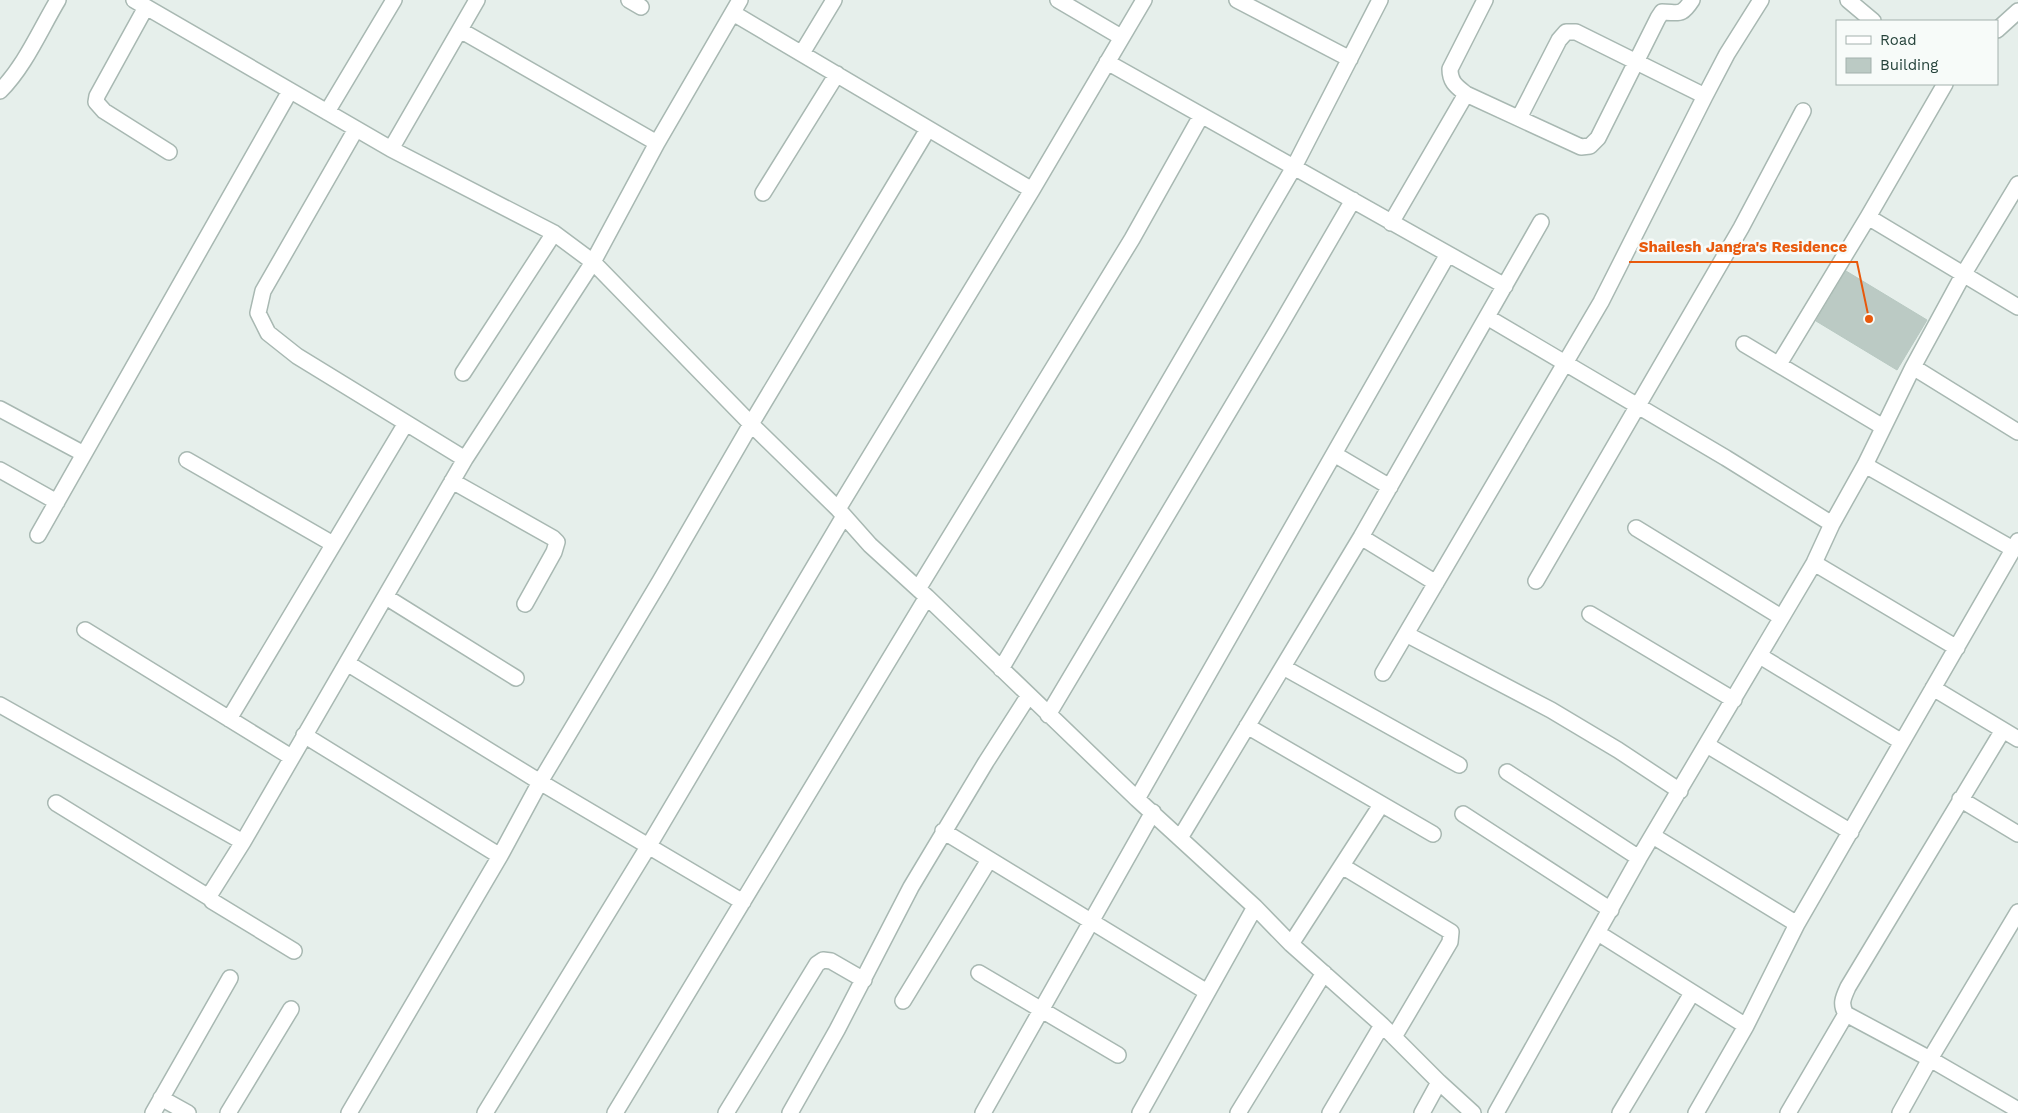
<svg xmlns="http://www.w3.org/2000/svg" width="2018" height="1113" viewBox="0 0 2018 1113" font-family="'Work Sans',sans-serif">
<style>
.building{fill:#bbcac4;stroke:#b8c9c2}
.lines{fill:none;stroke-linecap:round;stroke-linejoin:round}
.minor-casing{stroke:#a8b8b2;stroke-width:18}
.minor{stroke:#fff;stroke-width:15}
.leader{fill:none;stroke:#e8590c;stroke-width:2}
.callout-dot{fill:#e8590c;stroke:#f7fbf9;stroke-width:2}
.callout-label{font-size:15px;text-anchor:middle;font-weight:bold;fill:#e8590c;stroke:#f7fbf9;stroke-width:5;stroke-linejoin:round;paint-order:stroke}
</style>
<rect width="100%" height="100%" fill="#e6efeb"/>
<path class="building" d="M 1846,271 L 1927,320 L 1897,370 L 1816,321 Z"/>
<g class="lines">
<defs>
<path id="minor" d="M 134,0 L 391,149 L 554,233 L 593,262 L 751,424 L 838,509 L 870,545 L 927,597 L 1137,799 L 1255,907 L 1291,944 L 1382,1025 L 1439,1082 L 1473,1113
M 629,0 L 641,7
M 1058,0 L 1121,37
M 1237,0 L 1350,59
M 1848,0 L 1873,21
M 146,7 L 97,96 L 96,102 L 104,111 L 169,152
M 733,13 L 1032,190
M 460,30 L 657,143
M 1997,30 L 2018,11
M 802,53 L 834,0
M 1107,62 L 1505,286
M 0,91 C 25,66 40,30 58,0
M 1466,94 L 1581,147 L 1590,146 L 1598,138 L 1658,18 L 1662,12 C 1679,12 1681,17 1692,0
M 327,112 L 394,0
M 1519,118 L 1559,40 L 1566,32 L 1576,32 L 1705,96
M 356,129 L 263,291 L 258,313 L 268,333 L 297,356 L 465,459
M 391,149 L 477,0
M 763,193 L 837,74
M 1868,217 L 2018,307
M 1391,223 L 1466,94 C 1456,86 1450,82 1450,69 L 1485,0
M 1487,317 L 1726,458 L 1832,524
M 1744,344 L 1883,427
M 1779,364 L 1868,217 L 1945,84
M 1913,367 L 2018,432
M 463,373 L 554,233
M 0,409 L 84,454
M 1334,454 L 1390,487
M 187,460 L 333,544
M 1865,465 L 2013,549
M 0,470 L 57,502
M 452,481 L 553,538 L 557,542 L 554,552 L 525,604
M 838,509 L 1032,190 L 1144,0
M 1636,528 L 1781,617
M 38,535 L 290,91
M 1361,537 L 1436,583
M 1814,563 L 1957,648
M 1536,581 L 1741,228 L 1803,111
M 918,589 L 1132,239 L 1201,116
M 386,597 L 516,678
M 1590,614 L 1734,700
M 85,630 L 291,757
M 1406,634 L 1551,710 L 1618,750 L 1680,791
M 1760,656 L 1902,742
M 347,663 L 540,782 L 743,902
M 1283,667 L 1459,765
M 1001,669 L 1294,167 L 1380,0
M 1383,673 L 1601,302 L 1705,96 L 1727,54 L 1761,0
M 1933,688 L 2018,739
M 0,705 L 243,842
M 1048,715 L 1278,329 L 1353,200
M 229,719 L 406,423
M 1247,726 L 1433,834
M 304,735 L 500,856
M 1707,745 L 1851,832
M 1507,772 L 1639,858
M 1137,799 L 1448,254
M 1960,799 L 2018,834
M 56,803 L 210,898
M 1463,814 L 1611,910
M 943,831 L 1207,992
M 1653,836 L 1797,924
M 1180,838 L 1361,537 L 1541,222
M 1342,866 L 1451,932 L 1450,942 L 1394,1037
M 1598,933 L 1746,1026
M 1291,944 L 1381,805
M 294,951 L 212,901 L 209,896 L 243,842 L 465,459 L 593,262 L 657,143 L 740,0
M 979,973 L 1118,1055
M 903,1001 L 989,860
M 1846,1014 L 1930,1059 L 2018,1110
M 161,1098 L 188,1113
M 153,1113 L 230,978
M 228,1113 L 291,1009
M 349,1113 L 500,856 L 540,782 L 660,581 L 751,424 L 928,129
M 485,1113 L 648,847 L 844,516
M 615,1113 L 927,597
M 726,1113 L 817,964 L 823,960 L 831,961 L 864,980
M 790,1113 L 837,1030 L 911,887 L 986,762 L 1029,695
M 983,1113 L 1153,812
M 1140,1113 L 1255,907
M 1238,1113 L 1324,973
M 1330,1113 L 1382,1025
M 1422,1113 L 1439,1082
M 1496,1113 L 1639,858 L 1814,563 L 1832,524 L 1865,465 L 1913,367 L 1963,275 L 2018,184
M 1620,1113 L 1692,993
M 1696,1113 L 1746,1026 L 1797,924 L 2018,541
M 1788,1113 L 1846,1014 C 1840,1004 1843,998 1848,987 L 2003,730
M 1900,1113 L 1930,1059 L 2018,912"/>
</defs>
<use href="#minor" class="minor-casing"/>
<use href="#minor" class="minor"/>
</g>
<path class="leader" d="M1869 319L1857 262H1629"/>
<circle class="callout-dot" cx="1869" cy="319" r="5"/>
<g class="callout-label">
<text x="1743" y="252">Shailesh Jangra's Residence</text>
</g>
<rect x="1836" y="20" width="162" height="65" fill="#f7fbf9" stroke="#a3b1ad"/>
<rect x="1846" y="36" width="25" height="8" fill="#ffffff" stroke="#a3b1ad"/>
<text x="1880" y="45" font-size="15" fill="#24423a">Road</text>
<rect x="1846" y="58" width="25" height="15" fill="#bbcac4" stroke="#a3b1ad"/>
<text x="1880" y="70" font-size="15" fill="#24423a">Building</text>
</svg>
